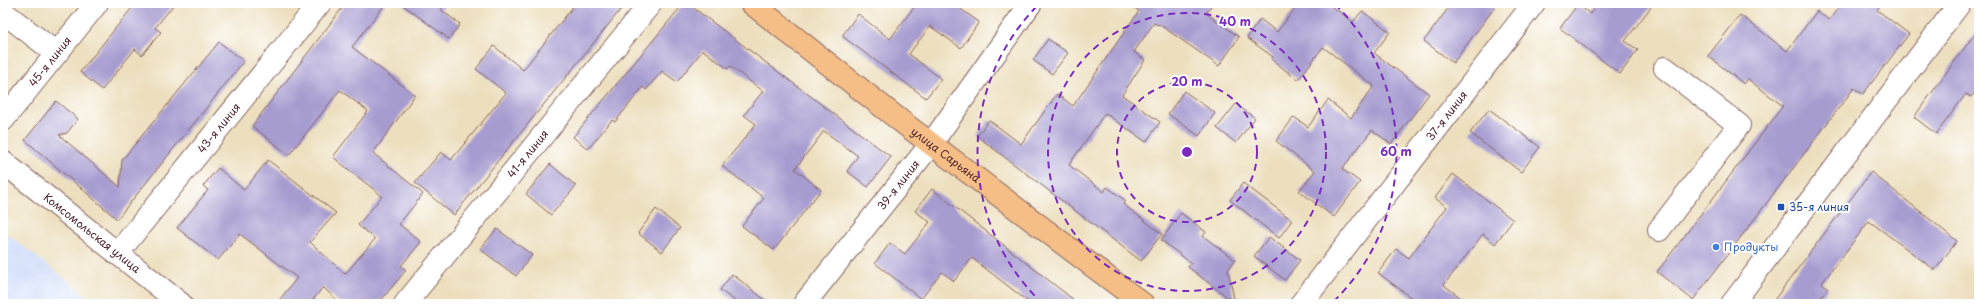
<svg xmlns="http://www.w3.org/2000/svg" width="1982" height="307" viewBox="0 0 1982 307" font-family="'Playpen Sans',sans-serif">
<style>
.built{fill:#ccdbfa}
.building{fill:#a79cd0}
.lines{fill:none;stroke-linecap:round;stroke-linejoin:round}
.minor-casing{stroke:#83625e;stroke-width:24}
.major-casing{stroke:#83625e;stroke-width:24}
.minor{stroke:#fff;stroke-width:22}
.major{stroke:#f6be87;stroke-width:22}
.ring{fill:none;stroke:#7b2cbf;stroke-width:2;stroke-dasharray:7 5}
.transit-dot{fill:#1a4fb4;stroke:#fff;stroke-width:1.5}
.shop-dot{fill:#3f7fe0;stroke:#fff;stroke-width:1.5}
.labels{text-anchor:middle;stroke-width:4;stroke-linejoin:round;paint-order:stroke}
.street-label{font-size:11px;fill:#4a1f2b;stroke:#fff}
.transit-label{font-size:11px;fill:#164399;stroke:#fff;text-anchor:start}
.shop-label{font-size:11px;fill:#366cbe;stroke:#fff;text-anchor:start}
.centre{fill:#7b2cbf;stroke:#fff;stroke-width:2}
.ring-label{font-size:12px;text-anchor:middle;font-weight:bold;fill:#7b2cbf;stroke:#fff;stroke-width:4;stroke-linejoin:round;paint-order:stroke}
</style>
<rect width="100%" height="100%" fill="#fff"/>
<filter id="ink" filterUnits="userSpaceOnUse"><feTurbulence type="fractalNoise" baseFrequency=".025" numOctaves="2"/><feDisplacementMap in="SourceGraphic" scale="8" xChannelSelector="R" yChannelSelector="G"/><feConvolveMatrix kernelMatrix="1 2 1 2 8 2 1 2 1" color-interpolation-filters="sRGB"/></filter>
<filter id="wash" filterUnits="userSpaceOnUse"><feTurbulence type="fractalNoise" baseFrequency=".012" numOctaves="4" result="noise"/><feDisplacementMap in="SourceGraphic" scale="16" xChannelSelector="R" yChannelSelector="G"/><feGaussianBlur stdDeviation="0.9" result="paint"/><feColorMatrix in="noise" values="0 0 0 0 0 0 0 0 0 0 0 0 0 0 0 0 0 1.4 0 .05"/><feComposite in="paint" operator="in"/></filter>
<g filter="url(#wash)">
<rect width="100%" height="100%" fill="#eddfbe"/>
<path class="built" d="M 3,231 L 11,237 L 98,304 L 3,304 Z"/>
<g id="blocks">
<path class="building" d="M 136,3 L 175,3 L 155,28 L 161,32 L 142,55 L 135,49 L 102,90 L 80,72 Z
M 346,3 L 386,3 L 352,47 L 415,95 L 373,153 L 423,194 L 399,224 L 421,242 L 401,266 L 406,270 L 378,304 L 341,304 L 323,287 L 310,304 L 276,304 L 297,278 L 240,234 L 218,260 L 177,228 L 208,190 L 203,186 L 218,168 L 244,190 L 268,160 L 336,213 L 310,242 L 345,274 L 375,239 L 358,225 L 382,196 L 333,157 L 368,111 L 340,90 L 289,155 L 252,126 Z
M 400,3 L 446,3 L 441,10 L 460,24 L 449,39 Z
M 576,3 L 626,3 L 454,215 L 415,183 L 441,152 L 451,160 L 506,93 L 476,69 L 494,46 L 523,70 Z
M 684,3 L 687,3 L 891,157 L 868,187 L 847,171 L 858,156 L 824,131 L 795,169 L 821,190 L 774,250 L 742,226 L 764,198 L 722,166 L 756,124 L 744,115 L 763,91 L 730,66 L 728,69 L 703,50 L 677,82 L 662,71 L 646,90 L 643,87 L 615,122 L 612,120 L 588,149 L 573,137 Z
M 917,3 L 952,3 L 979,22 L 961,48 L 930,26 L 909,54 L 941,79 L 926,98 L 842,36 L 858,14 L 890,39 Z
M 1127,3 L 1213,3 L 1206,13 L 1239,37 L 1219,66 L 1159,24 L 1158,25 L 1154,23 L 1134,52 L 1145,60 L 1122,95 L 1160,122 L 1146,142 L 1105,113 L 1069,165 L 1104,192 L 1107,187 L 1126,201 L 1123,204 L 1162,234 L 1141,261 L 977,136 L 989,120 L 1021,144 L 1057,94 L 1073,106 L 1139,11 Z
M 1299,3 L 1327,3 L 1353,22 L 1362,11 L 1390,32 L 1374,53 L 1429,94 L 1391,144 L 1372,130 L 1342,169 L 1360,182 L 1334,217 L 1299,191 L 1315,171 L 1276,141 L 1294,117 L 1308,127 L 1328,100 L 1351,118 L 1374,86 L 1323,47 L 1298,80 L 1271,59 L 1273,57 L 1247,38 L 1260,19 L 1277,32 Z
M 1452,3 L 1498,3 L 1453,63 L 1424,41 Z
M 1598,3 L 1654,3 L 1625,41 L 1638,50 L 1620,74 L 1560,28 L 1578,4 L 1590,14 Z
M 1842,3 L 1882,3 L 1877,10 L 1909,34 L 1863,94 L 1854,88 L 1693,300 L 1657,272 L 1783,106 L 1748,79 L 1744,84 L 1708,56 L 1740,15 L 1787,51 L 1817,11 L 1829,20 Z
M 1979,28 L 1979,87 L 1971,97 L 1966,94 L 1936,134 L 1914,117 Z
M 1048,39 L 1068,53 L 1052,74 L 1033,60 Z
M 219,42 L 244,61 L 117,219 L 25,140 L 56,101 L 78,119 L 67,133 L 59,135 L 120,187 L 122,160 Z
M 1184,91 L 1215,113 L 1199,136 L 1168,114 Z
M 1236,104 L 1255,118 L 1236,143 L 1217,128 Z
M 1489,109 L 1540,147 L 1521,172 L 1470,133 Z
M 550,164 L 576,186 L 551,215 L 526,194 Z
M 1871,172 L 1957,241 L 1935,270 L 1869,221 L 1822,283 L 1828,288 L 1816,304 L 1771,304 Z
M 1453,174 L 1513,220 L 1495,244 L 1483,234 L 1444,285 L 1469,304 L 1420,304 L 1378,273 L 1396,249 L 1409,258 L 1447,207 L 1435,198 Z
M 1243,183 L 1292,220 L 1279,238 L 1230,200 Z
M 932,189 L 1042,275 L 1079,304 L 1031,304 L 972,258 L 954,281 L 942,272 L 921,299 L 875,263 L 890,243 L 905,254 L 930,222 L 915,211 Z
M 656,209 L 680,228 L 662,252 L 638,233 Z
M 1181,213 L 1206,232 L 1203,236 L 1235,260 L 1228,270 L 1235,303 L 1188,267 L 1191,263 L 1161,240 Z
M 497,229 L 532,255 L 516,276 L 480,249 Z
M 1269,237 L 1300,260 L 1285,280 L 1254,256 Z
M 732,274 L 770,304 L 739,304 L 720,290 Z"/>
</g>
</g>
<g filter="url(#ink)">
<use href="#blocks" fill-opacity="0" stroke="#83625e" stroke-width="1"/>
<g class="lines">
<defs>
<g id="minor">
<path d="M 3,12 L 56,53"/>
<path id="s1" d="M 3,120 L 97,3"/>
<path id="s2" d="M 3,162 L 181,304"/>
<path d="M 1659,230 L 1739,125 L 1665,68"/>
<path id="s3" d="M 117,254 L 320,3"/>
<path id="s4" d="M 405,304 L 651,3"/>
<path id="s5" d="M 804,304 L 931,144 L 1031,3"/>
<path id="s6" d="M 1301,304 L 1534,3"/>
<path d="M 1732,304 L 1960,3"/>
</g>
<g id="major">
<path id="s7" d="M 751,3 L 902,122 L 1143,304"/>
</g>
</defs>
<use href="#minor" class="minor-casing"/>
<use href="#major" class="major-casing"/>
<use href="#minor" class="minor"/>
<use href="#major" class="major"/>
</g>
</g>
<g class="ring">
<circle cx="1187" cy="152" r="70"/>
<circle cx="1187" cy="152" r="139"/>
<path d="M1043 304A209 209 0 0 1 1039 4M1335 4A209 209 0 0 1 1331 304"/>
</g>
<rect class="transit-dot" x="1777" y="203" width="8" height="8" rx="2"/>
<circle class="shop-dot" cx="1716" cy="247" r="4"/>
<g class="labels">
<g class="street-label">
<text dy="4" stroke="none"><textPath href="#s1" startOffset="75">45-я линия</textPath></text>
<text dy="4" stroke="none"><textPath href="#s6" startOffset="238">37-я линия</textPath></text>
<text dy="4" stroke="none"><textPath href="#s3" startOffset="162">43-я линия</textPath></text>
<text dy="4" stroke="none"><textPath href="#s4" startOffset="194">41-я линия</textPath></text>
<text dy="4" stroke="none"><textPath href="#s7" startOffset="247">улица Сарьяна</textPath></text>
<text dy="4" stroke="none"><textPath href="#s5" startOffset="152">39-я линия</textPath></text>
<text dy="4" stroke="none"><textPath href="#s2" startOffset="114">Комсомольская улица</textPath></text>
</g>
<g class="transit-label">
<text x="1789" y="211">35-я линия</text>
</g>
<g class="shop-label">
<text x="1724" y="251">Продукты</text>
</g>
</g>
<circle cx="1187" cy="152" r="6" class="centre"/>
<g class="ring-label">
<text x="1235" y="26">40 m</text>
<text x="1187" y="86">20 m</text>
<text x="1396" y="156">60 m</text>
</g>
<rect width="1982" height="307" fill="none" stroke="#fff" stroke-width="16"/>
</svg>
